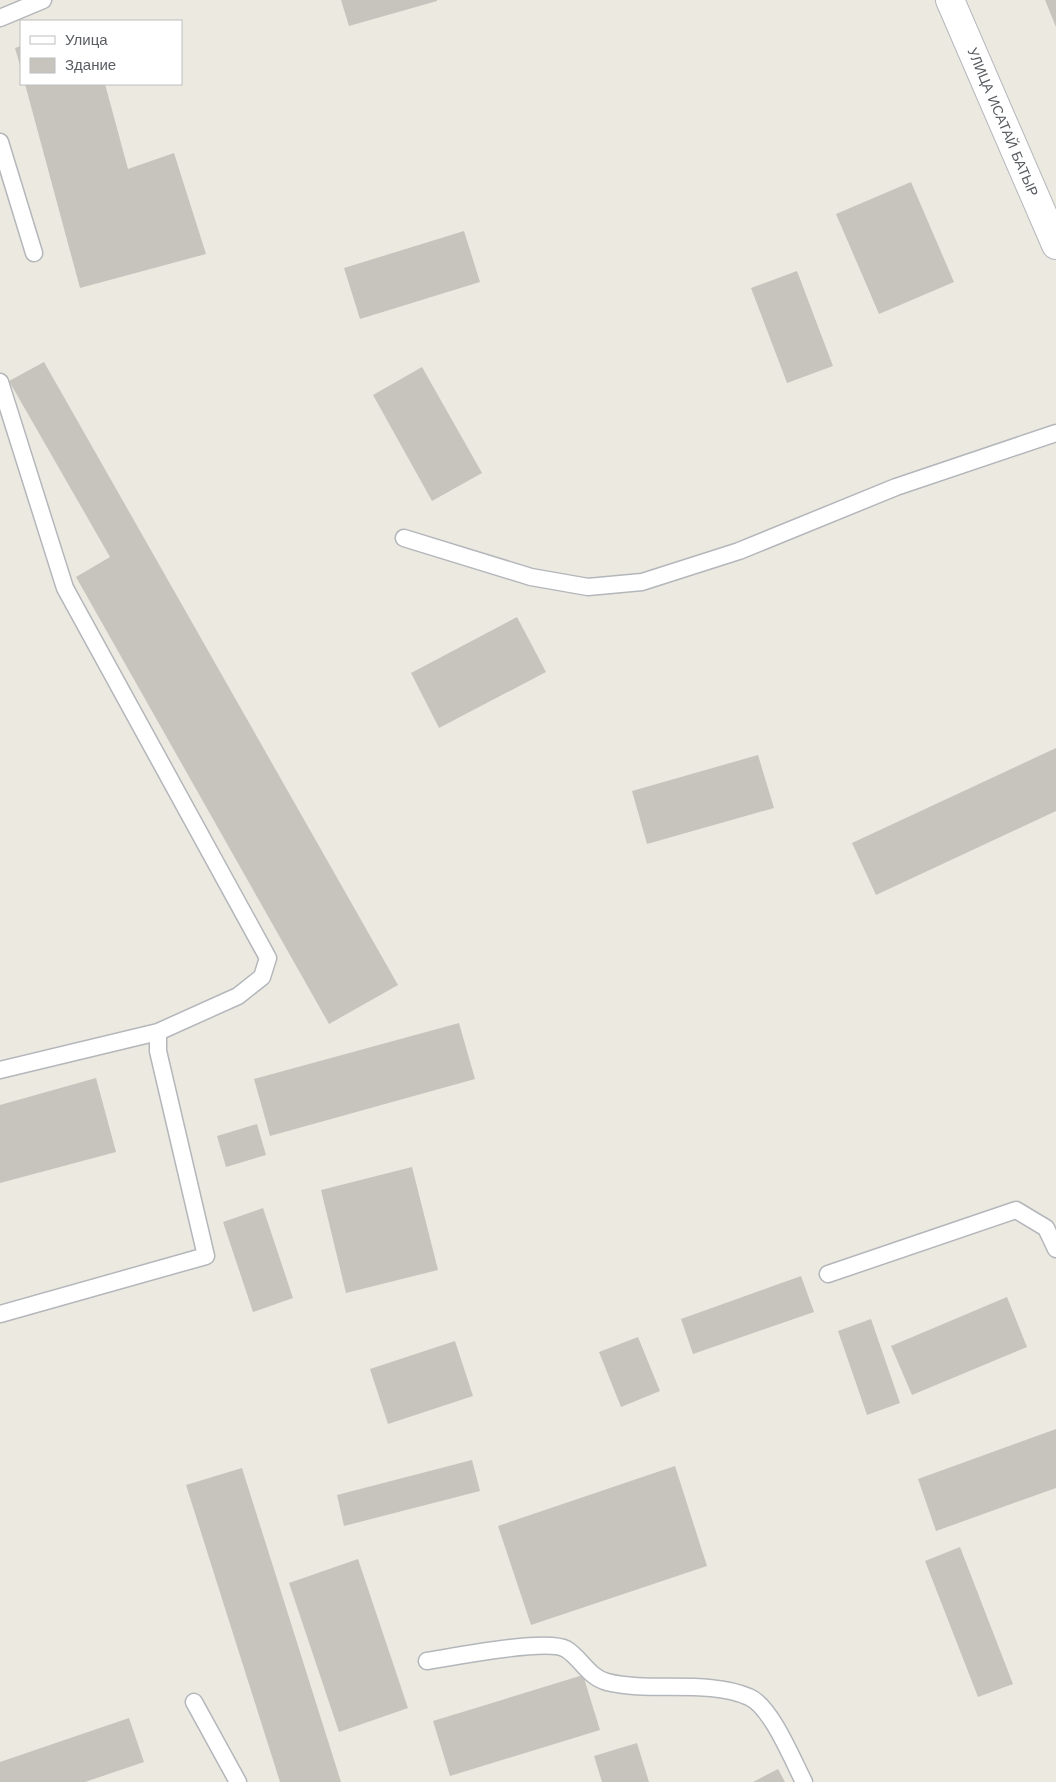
<svg xmlns="http://www.w3.org/2000/svg" width="1056" height="1782" viewBox="0 0 1056 1782" font-family="'Work Sans',sans-serif">
<style>
.building{fill:#c7c4bd}
.lines{fill:none;stroke-linecap:round;stroke-linejoin:round}
.lane-casing{stroke:#b3b7bb;stroke-width:19}
.street-casing{stroke:#b3b7bb;stroke-width:30}
.lane{stroke:#fff;stroke-width:16}
.street{stroke:#fff;stroke-width:28}
.labels{text-anchor:middle;stroke-width:4;stroke-linejoin:round;paint-order:stroke}
.street-label{font-size:14px;fill:#595d62;stroke:#fff}
</style>
<rect width="100%" height="100%" fill="#ece9e0"/>
<path class="building" d="M 341,0 L 437,0 L 437,1 L 349,26 Z
M 1045,0 L 1056,0 L 1056,27 Z
M 21,46 L 21,69 L 15,48 Z
M 25,84 L 105,84 L 128,169 L 174,153 L 206,254 L 80,288 Z
M 911,182 L 954,282 L 879,314 L 836,214 Z
M 464,231 L 480,282 L 360,319 L 344,268 Z
M 797,271 L 833,366 L 787,383 L 751,288 Z
M 44,362 L 398,985 L 329,1024 L 76,577 L 110,557 L 9,381 Z
M 422,367 L 482,473 L 432,501 L 373,395 Z
M 517,617 L 546,672 L 439,728 L 411,673 Z
M 1056,748 L 1056,811 L 876,895 L 852,843 Z
M 758,755 L 774,808 L 647,844 L 632,791 Z
M 459,1023 L 475,1079 L 270,1136 L 254,1079 Z
M 96,1078 L 116,1152 L 0,1183 L 0,1105 Z
M 257,1124 L 266,1155 L 226,1167 L 217,1136 Z
M 412,1167 L 438,1270 L 346,1293 L 321,1190 Z
M 263,1208 L 293,1298 L 253,1312 L 223,1222 Z
M 801,1276 L 814,1312 L 693,1354 L 681,1319 Z
M 1007,1297 L 1027,1347 L 912,1395 L 891,1346 Z
M 871,1319 L 900,1403 L 867,1415 L 838,1331 Z
M 638,1337 L 660,1391 L 621,1407 L 599,1352 Z
M 455,1341 L 473,1396 L 388,1424 L 370,1369 Z
M 1056,1429 L 1056,1488 L 936,1531 L 918,1479 Z
M 472,1460 L 480,1491 L 344,1526 L 337,1495 Z
M 675,1466 L 707,1566 L 531,1625 L 498,1526 Z
M 242,1468 L 341,1782 L 280,1782 L 186,1485 Z
M 960,1547 L 1013,1684 L 978,1697 L 925,1561 Z
M 358,1559 L 408,1708 L 339,1732 L 289,1583 Z
M 583,1675 L 600,1730 L 450,1776 L 433,1721 Z
M 129,1718 L 144,1762 L 85,1782 L 0,1782 L 0,1762 Z
M 637,1743 L 649,1782 L 602,1782 L 594,1756 Z
M 778,1769 L 785,1782 L 753,1782 Z"/>
<g class="lines">
<defs>
<path id="lane" d="M 0,18 L 43,0
M 0,142 L 34,253
M 0,382 L 65,588 L 268,958 L 262,977 L 238,996 L 158,1032 L 158,1051 L 206,1256 L 0,1314
M 404,538 L 531,577 L 588,587 L 642,582 L 739,551 L 896,487 L 1056,433
M 0,1070 L 158,1032
M 828,1274 L 1016,1210 L 1046,1228 L 1056,1249
M 427,1661 C 452,1657 547,1638 566,1649 C 581,1658 588,1677 607,1682 C 650,1693 708,1679 749,1697 C 771,1706 793,1761 804,1782
M 194,1702 L 238,1782"/>
<path id="street" d="M 950,0 L 1056,245"/>
</defs>
<use href="#lane" class="lane-casing"/>
<use href="#street" class="street-casing"/>
<use href="#lane" class="lane"/>
<use href="#street" class="street"/>
</g>
<g class="labels">
<g class="street-label">
<text transform="translate(1003 122) rotate(67)" y="5">УЛИЦА ИСАТАЙ БАТЫР</text>
</g>
</g>
<rect x="20" y="20" width="162" height="65" fill="#ffffff" stroke="#bdbec0"/>
<rect x="30" y="36" width="25" height="8" fill="#ffffff" stroke="#bdbec0"/>
<text x="65" y="45" font-size="15" fill="#595d62">Улица</text>
<rect x="30" y="58" width="25" height="15" fill="#c7c4bd" stroke="#bdbec0"/>
<text x="65" y="70" font-size="15" fill="#595d62">Здание</text>
</svg>
